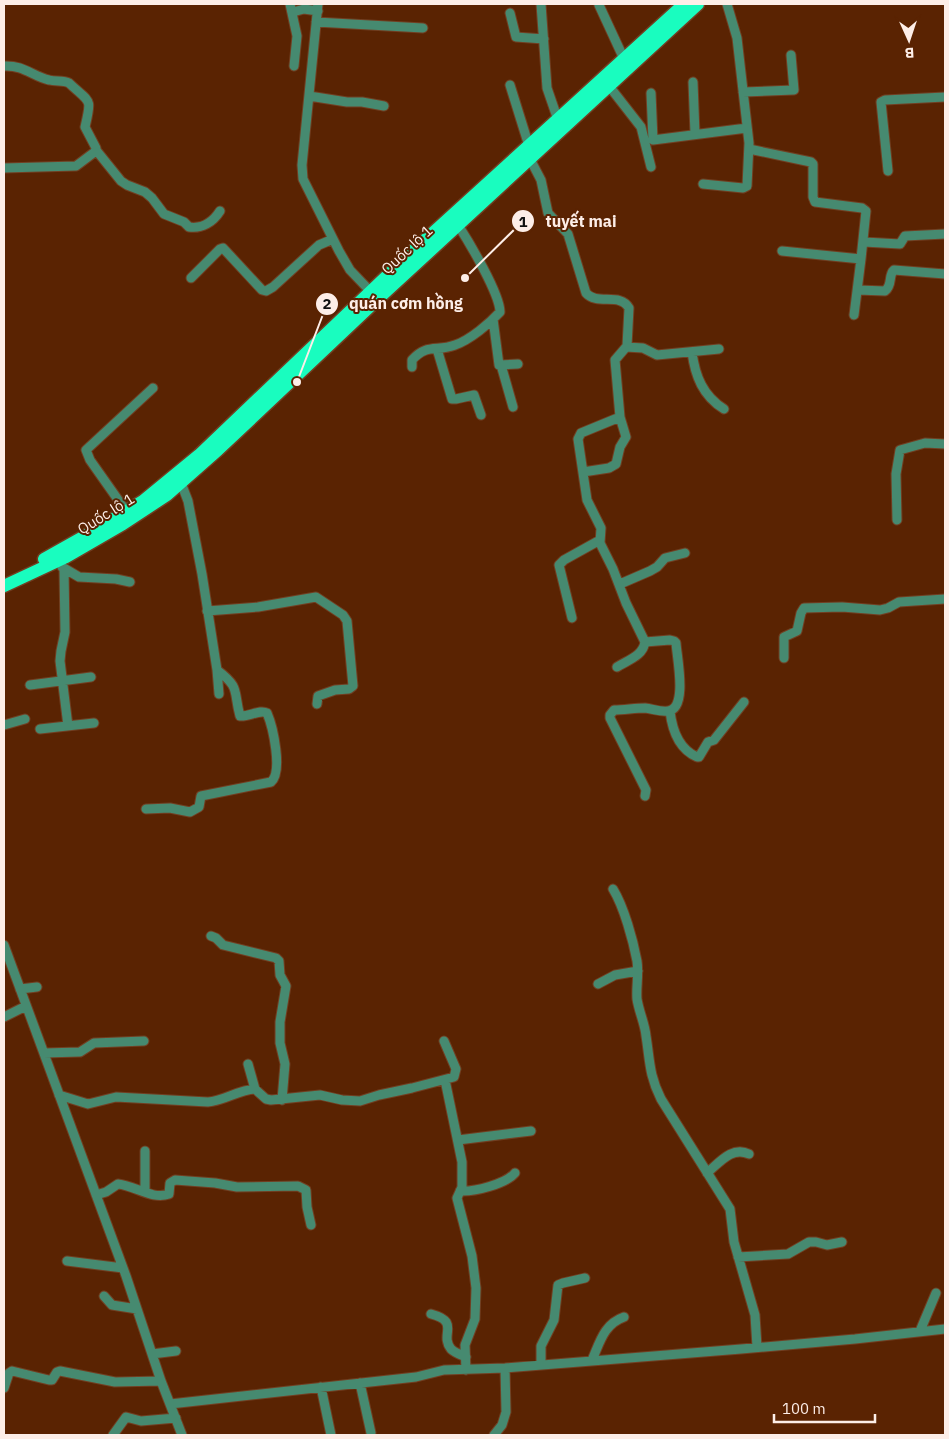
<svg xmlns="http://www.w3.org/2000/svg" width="949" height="1439" viewBox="0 0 949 1439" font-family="'IBM Plex Sans',sans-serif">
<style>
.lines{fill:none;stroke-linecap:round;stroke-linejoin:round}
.minor-casing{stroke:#713f22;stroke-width:11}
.highway-casing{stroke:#713f22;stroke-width:15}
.minor{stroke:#468a70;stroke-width:9}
.highway{stroke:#19fdbf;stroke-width:12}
.labels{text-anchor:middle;stroke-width:4;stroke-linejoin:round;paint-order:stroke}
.street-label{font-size:15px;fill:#fdeee8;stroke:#5a2302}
.leader{fill:none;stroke:#fdeee8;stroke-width:2}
.callout-dot{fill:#fdeee8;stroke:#5a2302;stroke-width:2}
.mark-label{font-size:15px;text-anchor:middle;font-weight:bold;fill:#111}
.callout-label{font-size:16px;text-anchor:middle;font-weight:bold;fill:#fdeee8;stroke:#5a2302;stroke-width:4;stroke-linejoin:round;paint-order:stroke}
</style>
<rect width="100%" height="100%" fill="#5a2302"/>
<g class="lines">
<defs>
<path id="minor" d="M 290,4 L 297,36 L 294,66
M 318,4 L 302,165 L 303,179 L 339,251 L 350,270 L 373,294
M 541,4 L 547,88 L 558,120
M 599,5 L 624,59
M 293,12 L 304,9 L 318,11
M 510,13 L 516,37 L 544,39
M 316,22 L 423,28
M 4,66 C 24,65 32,76 49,80 C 56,82 63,80 69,83 C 91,104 92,97 85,127 L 96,148 L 96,151 L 76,166 L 4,168
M 693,82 L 695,134
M 510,85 L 529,146
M 609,86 L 641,127 L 651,167
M 743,92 L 794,90 L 791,55
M 651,93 L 653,140 L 747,128
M 309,96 L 347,102 L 362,102 L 384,106
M 749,149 L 811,162 L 813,164 L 813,197 L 815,202 L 862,208 L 866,211 L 861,259 L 782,251
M 96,150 L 121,181 L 127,185 L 145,192 L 152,198 L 164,214 L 184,222 L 189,227 C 202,229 213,222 220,211
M 530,159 L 541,180 L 548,213 L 568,234 L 586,293 C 597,306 620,292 629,308 L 627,346 L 615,360 L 620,417 L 581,433 L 578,439 L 587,500 L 601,528 L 600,543 L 613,569 L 626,603 L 645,642 L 670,640 L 674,641 L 676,643 C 677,658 688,709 668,711 C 660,712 653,709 645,708 C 635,708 624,710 614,710 L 610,715 L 610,718 L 646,790 L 645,796
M 888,171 L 881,102 L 885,100 L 945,97
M 703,184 L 743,188 L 747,186 L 749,143 L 737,38 L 727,4
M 864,242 L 900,244 L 905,236 L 945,234
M 191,278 L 220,249 L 223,248 L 262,290 L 266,291 L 273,287 L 319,245 L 333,239
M 858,290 L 885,291 C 893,285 888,275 894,270 L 945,274
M 854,315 L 861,259
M 493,319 L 499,365 L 518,364
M 626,347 L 643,348 L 657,355 L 719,349
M 437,349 L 452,399 L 456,399 L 474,395 L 481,415
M 692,352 C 695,376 703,396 724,409
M 501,365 L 513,407
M 412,367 L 412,360 C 427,343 437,352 455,345 C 470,340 490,323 500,312 C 500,294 469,242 458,225
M 583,472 L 609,468 L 616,464 L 620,447 L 626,437 L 620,417
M 126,511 L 90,460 L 86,450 L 153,388
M 897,520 L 896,474 L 900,450 L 925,443 L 945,444
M 62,567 L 79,577 L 116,579 L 130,582
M 64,569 L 65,632 L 61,651 L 60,661 L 68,726
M 620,584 L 650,571 L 657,567 L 665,558 L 685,553
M 207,611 L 258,607 L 316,597 L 343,615 L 347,621 L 353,686 L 349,689 L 335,690 L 318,696 L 317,704
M 572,618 L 559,565 L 564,560 L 600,540
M 784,658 L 784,637 L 797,631 L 801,613 L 804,608 L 842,607 L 880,610 L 888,608 L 899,602 L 945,599
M 617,667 C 628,660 643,656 645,642
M 217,670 L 219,694
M 30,685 L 91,677
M 670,711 C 672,729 679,749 697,757 L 699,757 L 708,742 L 714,740 L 744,702
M 4,725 L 25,719
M 40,729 L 94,723
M 146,809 L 170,808 L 190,812 L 199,807 L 201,796 L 271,782 C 283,772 273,727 267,713 C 260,709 249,717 240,716 C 233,691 241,688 217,670 L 202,574 L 188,501 L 181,483
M 613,889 C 624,907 633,940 637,961 C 639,974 636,987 637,999 C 639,1012 645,1024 646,1036 C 650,1061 649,1075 661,1099 L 730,1209 L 734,1242 L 755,1315 L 757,1347
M 211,936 L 216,938 L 223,945 L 276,958 L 279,961 L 280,975 L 286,986 L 280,1022 L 280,1043 L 285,1064 L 282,1100
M 4,945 L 126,1276 L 161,1381 L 182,1435
M 598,984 L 615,975 L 638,971
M 20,989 L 37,987
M 4,1017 L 26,1006
M 44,1053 L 80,1052 L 94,1043 L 144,1041
M 248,1064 L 255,1089
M 445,1080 L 462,1162 L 462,1187 L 457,1198 L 472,1256 L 476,1288 L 475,1319 L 465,1345 L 466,1370
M 59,1095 L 88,1104 L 116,1097 L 208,1102 C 224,1101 238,1090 255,1089 L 266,1099 L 271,1100 L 320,1095 L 342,1100 L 360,1101 L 379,1095 L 412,1088 L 454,1077 L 456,1069 L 444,1041
M 458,1140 L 531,1131
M 707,1173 C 720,1162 732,1146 749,1154
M 145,1191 L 145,1151
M 460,1191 C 474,1192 506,1184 515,1173
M 96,1195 L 106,1192 L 118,1184 C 136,1186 152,1200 169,1194 L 170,1183 L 175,1180 L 215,1183 L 237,1187 L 298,1186 L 306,1190 L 307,1207 L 311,1225
M 738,1257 L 788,1254 L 809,1242 L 816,1242 L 827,1245 L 842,1242
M 67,1261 L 123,1268
M 104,1296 L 112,1305 L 137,1309
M 431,1314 C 461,1322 439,1334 451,1349 C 455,1353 461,1355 466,1357
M 920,1331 L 936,1293
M 152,1354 L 176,1351
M 592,1360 C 600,1342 604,1324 624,1317
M 541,1365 L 541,1346 L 554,1320 L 558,1285 L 563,1283 L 585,1278
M 360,1383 L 371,1433
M 321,1387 L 331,1435
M 4,1388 L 9,1373 L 12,1371 L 49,1380 L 52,1380 L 57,1372 L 60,1371 L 115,1382 L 161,1381
M 170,1404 L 416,1377 L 444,1370 L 505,1368 L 741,1349 L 855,1339 L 945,1329
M 113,1435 L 126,1417 L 141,1421 L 176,1418
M 494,1435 L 502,1425 L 506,1412 L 505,1368"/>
<path id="highway" d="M 44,559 L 92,532 L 143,501 L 199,455 L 414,250 L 684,4
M 4,586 L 66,557 L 123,524 L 167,495 L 218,450 L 378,299 L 698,4"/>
</defs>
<use href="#minor" class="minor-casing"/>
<use href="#highway" class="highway-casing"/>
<use href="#minor" class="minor"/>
<use href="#highway" class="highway"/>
</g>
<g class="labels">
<g class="street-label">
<text transform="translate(407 250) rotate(-43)" y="5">Quốc lộ 1</text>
<text transform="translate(106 514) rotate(-32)" y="5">Quốc lộ 1</text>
</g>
</g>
<path class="leader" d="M465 278L523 221M297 382L327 304"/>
<g class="callout-dot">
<circle cx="465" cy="278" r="5"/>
<circle cx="297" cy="382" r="5"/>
<circle cx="523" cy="221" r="12"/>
<circle cx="327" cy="304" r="12"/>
</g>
<g class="mark-label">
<text x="523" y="227">1</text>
<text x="327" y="309">2</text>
</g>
<g class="callout-label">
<text x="581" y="227">tuyết mai</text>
<text x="406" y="309">quán cơm hồng</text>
</g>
<rect width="949" height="1439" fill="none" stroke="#fdeee8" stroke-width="10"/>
<g transform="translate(909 40) rotate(177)" stroke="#5a2302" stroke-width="4" paint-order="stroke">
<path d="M0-4L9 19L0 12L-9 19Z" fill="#fdeee8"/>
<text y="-8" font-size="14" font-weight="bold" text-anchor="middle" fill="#fdeee8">B</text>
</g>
<path d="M774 1414v8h101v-8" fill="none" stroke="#fdeee8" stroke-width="2.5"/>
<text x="782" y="1414" font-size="15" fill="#fdeee8" stroke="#5a2302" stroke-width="4" paint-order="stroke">100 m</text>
</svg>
